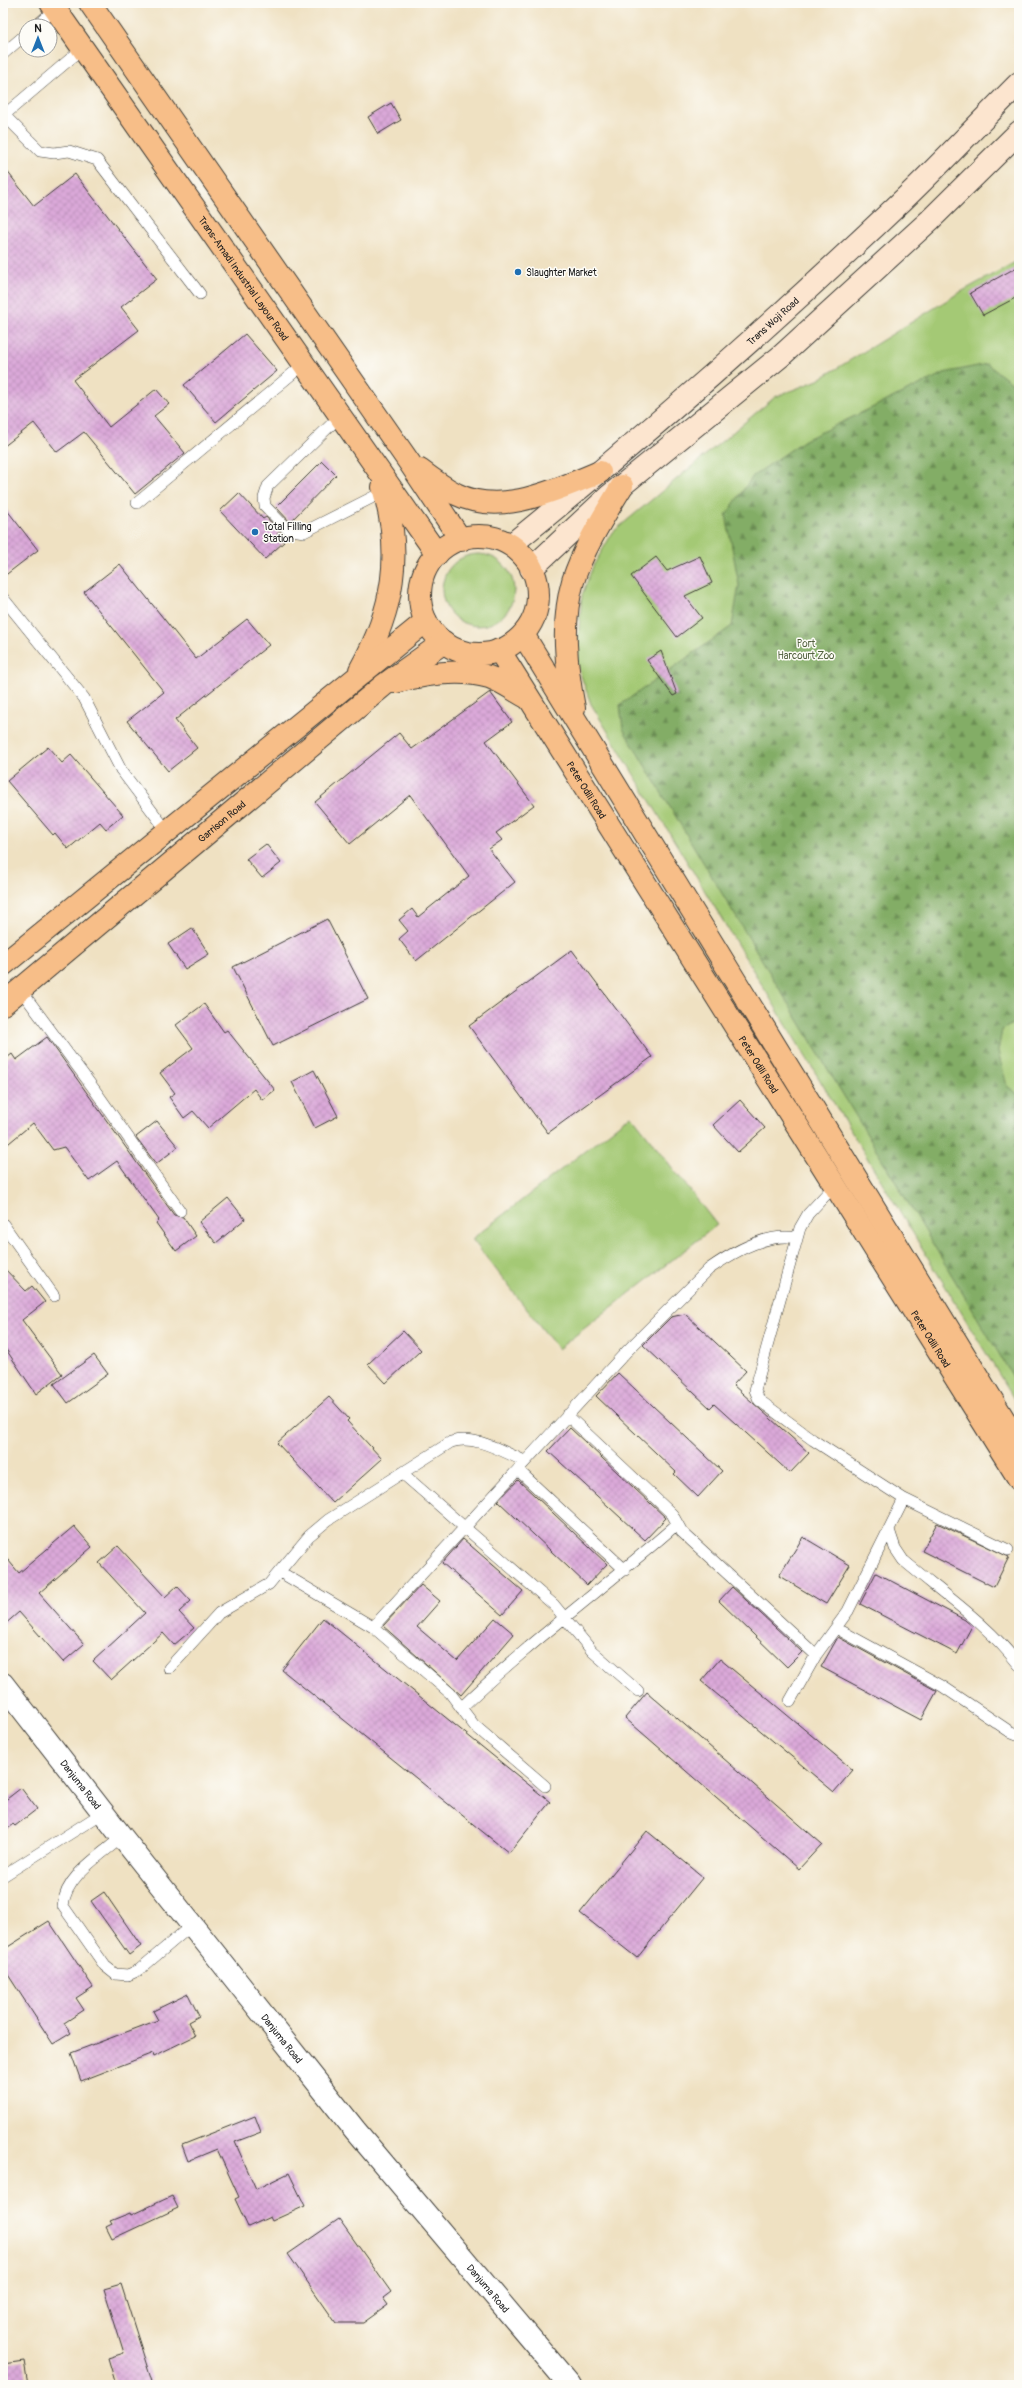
<svg xmlns="http://www.w3.org/2000/svg" width="1022" height="2388" viewBox="0 0 1022 2388" font-family="Pangolin,sans-serif">
<style>
.green{fill:#a4c974;stroke:#607248}
.forest{fill:url(#forest-firs);stroke:#506441}
.building{fill:url(#building-cross-hatch)}
.lines{fill:none;stroke-linecap:round;stroke-linejoin:round}
.lane-casing{stroke:#3c3a35;stroke-width:12}
.street-casing{stroke:#3c3a35;stroke-width:24}
.secondary-casing{stroke:#3c3a35;stroke-width:24}
.primary-casing{stroke:#3c3a35;stroke-width:24}
.lane{stroke:#fff;stroke-width:11}
.street{stroke:#fff;stroke-width:22}
.secondary{stroke:#fce5cf;stroke-width:22}
.primary{stroke:#f7be88;stroke-width:22}
.poi-dot{fill:#1f6fb2;stroke:#fdfcf7;stroke-width:1.5}
.labels{text-anchor:middle;stroke-width:3;stroke-linejoin:round;paint-order:stroke}
.poi-label{font-size:10px;fill:#1c1c1c;stroke:#fdfcf7;text-anchor:start}
.street-label{font-size:10px;fill:#1c1c1c;stroke:#fdfcf7}
.park-label{font-size:10px;fill:#52613f;stroke:#fdfcf7}
</style>
<defs>
<pattern id="forest-firs" width="22" height="20" patternUnits="userSpaceOnUse"><rect width="22" height="20" fill="#83ad66"/><path d="M5 1l3.5 6h-7zM16 11l3.5 6h-7z" fill="#6a8c53"/></pattern>
<pattern id="building-cross-hatch" width="8" height="8" patternUnits="userSpaceOnUse"><rect width="8" height="8" fill="#dba9d9"/><path d="M0 0l8 8M0 8l8-8" fill="none" stroke="#bb91ba"/></pattern>
</defs>
<rect width="100%" height="100%" fill="#fdfcf7"/>
<filter id="ink" filterUnits="userSpaceOnUse"><feTurbulence type="fractalNoise" baseFrequency=".025" numOctaves="2"/><feDisplacementMap in="SourceGraphic" scale="8" xChannelSelector="R" yChannelSelector="G"/><feConvolveMatrix kernelMatrix="1 2 1 2 8 2 1 2 1" color-interpolation-filters="sRGB"/></filter>
<filter id="wash" filterUnits="userSpaceOnUse"><feTurbulence type="fractalNoise" baseFrequency=".012" numOctaves="4" result="noise"/><feDisplacementMap in="SourceGraphic" scale="16" xChannelSelector="R" yChannelSelector="G"/><feGaussianBlur stdDeviation="0.9" result="paint"/><feColorMatrix in="noise" values="0 0 0 0 0 0 0 0 0 0 0 0 0 0 0 0 0 1.4 0 .05"/><feComposite in="paint" operator="in"/></filter>
<g filter="url(#wash)">
<rect width="100%" height="100%" fill="#efe1c2"/>
<path class="green" d="M 1019,260 L 1019,1403 L 1017,1404 L 591,704 L 576,662 L 582,595 L 593,566 L 613,532 L 775,397 L 818,380 L 957,294 Z
M442 590a36 36 0 1 1 72 0a36 36 0 1 1-72 0Z
M 631,1115 L 717,1225 L 558,1349 L 472,1239 Z"/>
<path class="forest" d="M 987,364 L 1013,384 L 1019,394 L 1019,1020 L 1002,1030 L 998,1051 L 1007,1086 L 1019,1095 L 1019,1387 L 623,729 L 620,705 L 732,626 L 739,585 L 726,515 L 753,476 L 805,440 L 944,373 Z"/>
<g id="blocks">
<path class="building" d="M 391,103 L 401,120 L 378,134 L 368,117 Z
M 3,166 L 34,206 L 75,174 L 157,279 L 121,307 L 139,330 L 73,380 L 109,427 L 156,389 L 169,404 L 154,416 L 185,453 L 135,494 L 84,432 L 57,452 L 34,423 L 3,447 Z
M 1019,266 L 1019,296 L 983,315 L 970,293 Z
M 245,334 L 277,371 L 216,422 L 184,385 Z
M 322,461 L 336,475 L 290,522 L 276,507 Z
M 239,493 L 263,519 L 266,517 L 280,532 L 277,534 L 284,542 L 265,559 L 220,511 Z
M 3,505 L 38,550 L 3,577 Z
M 700,556 L 712,583 L 685,596 L 702,618 L 677,637 L 631,576 L 656,557 L 667,571 Z
M 120,564 L 196,659 L 247,619 L 269,645 L 175,720 L 197,748 L 168,771 L 127,721 L 164,692 L 84,592 Z
M 661,651 L 677,694 L 673,696 L 647,660 Z
M 490,692 L 512,722 L 486,741 L 534,805 L 496,833 L 502,840 L 489,849 L 515,882 L 416,961 L 399,939 L 408,931 L 399,920 L 412,909 L 418,917 L 469,876 L 410,795 L 350,844 L 315,802 L 399,733 L 412,749 Z
M 48,747 L 62,763 L 71,755 L 123,815 L 106,829 L 100,822 L 68,849 L 55,833 L 53,835 L 7,781 Z
M 266,844 L 281,863 L 262,878 L 246,859 Z
M 327,919 L 368,999 L 273,1046 L 233,967 Z
M 192,928 L 209,954 L 185,969 L 168,944 Z
M 572,950 L 652,1057 L 548,1133 L 469,1026 Z
M 204,1004 L 224,1032 L 227,1030 L 275,1090 L 262,1100 L 254,1089 L 208,1128 L 193,1111 L 184,1118 L 169,1097 L 175,1093 L 160,1073 L 193,1048 L 176,1025 Z
M 47,1037 L 174,1215 L 183,1217 L 196,1236 L 176,1251 L 156,1223 L 159,1220 L 117,1161 L 89,1181 L 64,1147 L 53,1150 L 33,1123 L 3,1148 L 3,1061 L 12,1054 L 16,1060 Z
M 314,1070 L 338,1116 L 315,1128 L 292,1082 Z
M 740,1100 L 765,1128 L 738,1152 L 713,1125 Z
M 157,1121 L 178,1147 L 156,1164 L 136,1137 Z
M 228,1198 L 245,1219 L 216,1243 L 199,1222 Z
M 3,1267 L 26,1291 L 32,1286 L 45,1302 L 22,1320 L 62,1374 L 36,1394 L 3,1345 Z
M 685,1314 L 746,1371 L 733,1385 L 809,1453 L 790,1473 L 714,1404 L 710,1408 L 643,1345 L 671,1317 Z
M 403,1331 L 421,1350 L 386,1383 L 368,1364 Z
M 94,1355 L 108,1374 L 68,1403 L 54,1384 Z
M 618,1373 L 722,1471 L 698,1497 L 674,1474 L 676,1472 L 596,1396 Z
M 329,1397 L 349,1419 L 347,1421 L 382,1459 L 333,1503 L 277,1443 Z
M 570,1428 L 666,1518 L 645,1540 L 548,1451 Z
M 518,1480 L 607,1564 L 587,1585 L 498,1501 Z
M 937,1523 L 1009,1557 L 994,1587 L 922,1551 Z
M 74,1526 L 92,1547 L 39,1593 L 84,1644 L 63,1662 L 19,1612 L 3,1626 L 3,1554 L 19,1573 Z
M 803,1537 L 850,1565 L 826,1604 L 779,1576 Z
M 463,1539 L 523,1591 L 502,1615 L 442,1563 Z
M 118,1546 L 165,1597 L 177,1586 L 191,1601 L 179,1612 L 194,1628 L 174,1645 L 163,1633 L 111,1680 L 93,1661 L 145,1613 L 99,1563 Z
M 876,1573 L 965,1620 L 972,1626 L 957,1654 L 860,1604 Z
M 421,1585 L 440,1601 L 417,1627 L 457,1661 L 495,1618 L 514,1634 L 461,1695 L 383,1626 Z
M 732,1587 L 802,1652 L 787,1667 L 719,1601 Z
M 323,1618 L 550,1802 L 509,1853 L 282,1670 Z
M 838,1637 L 937,1691 L 921,1720 L 821,1667 Z
M 720,1659 L 853,1770 L 834,1792 L 701,1681 Z
M 647,1692 L 822,1844 L 799,1869 L 625,1718 Z
M 21,1788 L 37,1809 L 15,1826 L 13,1824 L 3,1832 L 3,1802 Z
M 647,1831 L 703,1877 L 637,1958 L 580,1913 Z
M 104,1892 L 141,1946 L 129,1955 L 91,1901 Z
M 49,1921 L 93,1987 L 76,1998 L 84,2010 L 64,2023 L 71,2033 L 53,2044 L 3,1967 L 3,1950 Z
M 188,1994 L 199,2016 L 188,2022 L 195,2036 L 154,2056 L 153,2053 L 81,2081 L 71,2053 L 158,2020 L 153,2011 Z
M 255,2116 L 261,2132 L 235,2142 L 256,2189 L 289,2173 L 305,2206 L 272,2221 L 270,2217 L 248,2227 L 235,2199 L 239,2197 L 217,2149 L 188,2161 L 182,2145 Z
M 172,2196 L 178,2208 L 112,2239 L 106,2227 L 112,2224 L 110,2221 L 130,2213 L 131,2215 Z
M 339,2219 L 391,2292 L 383,2298 L 388,2305 L 363,2323 L 336,2323 L 288,2254 Z
M 121,2284 L 141,2347 L 153,2385 L 116,2385 L 108,2358 L 124,2353 L 104,2289 Z
M 24,2361 L 28,2385 L 5,2385 L 3,2364 Z"/>
</g>
</g>
<g filter="url(#ink)">
<use href="#blocks" fill-opacity="0" stroke="#3c3a35" stroke-width="1"/>
<g class="lines">
<defs>
<path id="lane" d="M 36,26 L 55,9
M 3,54 L 26,34
M 4,115 L 40,151 L 54,153 L 69,151 L 97,160 L 200,294
M 3,116 L 82,49
M 340,416 L 268,486 L 264,498 L 265,506 L 287,529 L 304,532 L 387,490
M 137,503 L 304,364
M 3,598 L 84,698 L 121,770 L 167,831
M 20,989 L 94,1089 L 180,1211
M 834,1186 L 808,1214 L 800,1228 L 755,1390 L 759,1400 L 813,1440 L 904,1499 L 1008,1550
M 3,1224 L 54,1296
M 567,1415 L 672,1514 L 682,1532 L 816,1655
M 518,1470 L 625,1570
M 402,1473 L 554,1605 L 592,1651 L 638,1691
M 889,1530 L 895,1548 L 903,1560 C 942,1593 988,1624 1019,1665
M 280,1572 L 373,1627 L 450,1693 L 474,1725 L 545,1786
M 373,1627 L 627,1351 L 709,1269 C 733,1252 767,1232 797,1238
M 836,1628 L 942,1686 L 1009,1731 L 1019,1735
M 169,1668 L 219,1613 L 269,1584 L 309,1536 L 328,1520 L 451,1442 C 475,1434 503,1452 525,1461
M 790,1701 L 816,1655 L 848,1611 L 904,1499
M 461,1708 C 529,1642 606,1587 677,1524
M 122,1837 C 100,1856 65,1876 63,1906 L 105,1966 L 115,1974 L 128,1975 L 139,1970 L 192,1925
M 3,1876 L 104,1812"/>
<g id="street">
<path id="s1" d="M 3,1684 L 122,1837 L 355,2130 L 570,2385"/>
</g>
<g id="secondary">
<path id="s2" d="M 512,544 C 647,435 777,320 902,201 C 942,163 980,122 1019,83"/>
<path d="M 531,569 L 609,496 L 781,356 L 930,220 L 1019,132"/>
</g>
<g id="primary">
<path id="s3" d="M 51,3 L 437,554"/>
<path d="M 90,3 L 409,462 L 461,540"/>
<path d="M 420,470 C 432,479 443,487 456,494 C 502,517 557,489 600,472"/>
<circle cx="479" cy="595" r="59"/>
<path d="M 524,636 L 1019,1444"/>
<path id="s4" d="M 499,650 L 1019,1479"/>
<path d="M 360,670 C 394,609 403,554 383,487"/>
<path d="M 395,682 C 425,674 459,668 489,677 C 503,682 515,691 528,698"/>
<path d="M 574,708 C 566,667 561,622 573,581 C 584,547 604,516 622,486"/>
<path d="M 3,965 L 426,621"/>
<path id="s5" d="M 3,1004 L 384,685 L 444,642"/>
</g>
</defs>
<use href="#lane" class="lane-casing"/>
<use href="#street" class="street-casing"/>
<use href="#secondary" class="secondary-casing"/>
<use href="#primary" class="primary-casing"/>
<use href="#lane" class="lane"/>
<use href="#street" class="street"/>
<use href="#secondary" class="secondary"/>
<use href="#primary" class="primary"/>
</g>
</g>
<g class="poi-dot">
<circle cx="518" cy="272" r="4"/>
<circle cx="255" cy="532" r="4"/>
</g>
<g class="labels">
<g class="poi-label">
<text x="526" y="276">Slaughter Market</text>
<text x="263" y="530">Total Filling<tspan x="263" dy="12">Station</tspan></text>
</g>
<g class="street-label">
<text dy="4" stroke="none"><textPath href="#s3" startOffset="336">Trans-Amadi Industrial Layour Road</textPath></text>
<text dy="4" stroke="none"><textPath href="#s2" startOffset="343">Trans Woji Road</textPath></text>
<text dy="4" stroke="none"><textPath href="#s4" startOffset="165">Peter Odili Road</textPath></text>
<text dy="4" stroke="none"><textPath href="#s5" startOffset="285">Garrison Road</textPath></text>
<text dy="4" stroke="none"><textPath href="#s4" startOffset="489">Peter Odili Road</textPath></text>
<text dy="4" stroke="none"><textPath href="#s4" startOffset="813">Peter Odili Road</textPath></text>
<text dy="4" stroke="none"><textPath href="#s1" startOffset="127">Danjuma Road</textPath></text>
<text dy="4" stroke="none"><textPath href="#s1" startOffset="451">Danjuma Road</textPath></text>
<text dy="4" stroke="none"><textPath href="#s1" startOffset="775">Danjuma Road</textPath></text>
</g>
<g class="park-label">
<text x="806" y="647">Port<tspan x="806" dy="12">Harcourt Zoo</tspan></text>
</g>
</g>
<rect width="1022" height="2388" fill="none" stroke="#fdfcf7" stroke-width="16"/>
<g transform="translate(38 38)"><circle r="19" fill="#fdfcf7" stroke="#a3a29f"/>
<path d="M0-3L7 15L0 10L-7 15Z" fill="#1f6fb2"/>
<text y="-6" font-size="11" font-weight="bold" text-anchor="middle" fill="#1c1c1c">N</text>
</g>
</svg>
